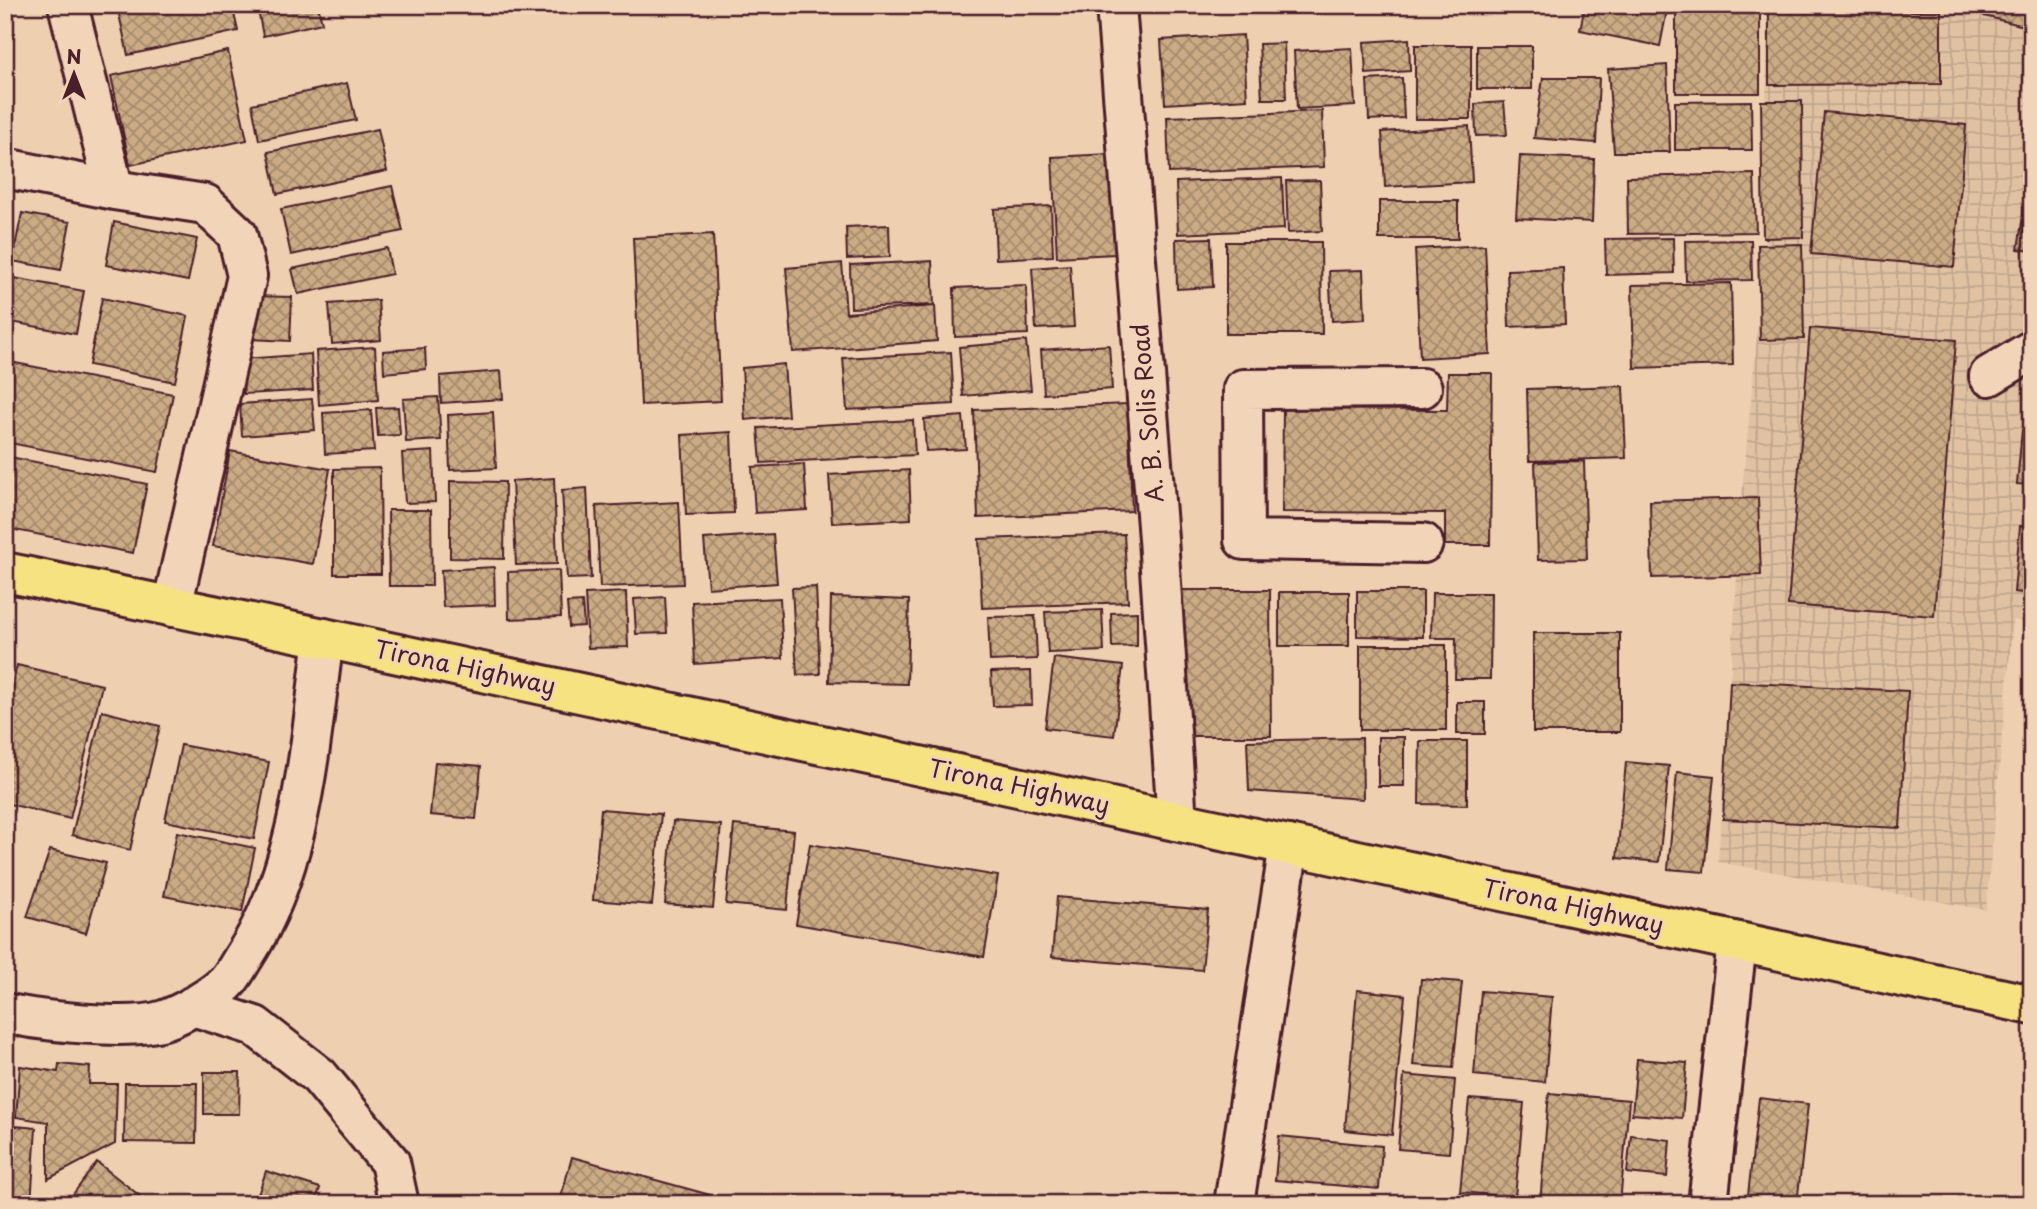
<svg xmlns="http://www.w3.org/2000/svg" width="2037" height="1209" viewBox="0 0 2037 1209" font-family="'Playpen Sans',sans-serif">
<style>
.industrial{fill:url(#industrial-grid)}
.building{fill:url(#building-cross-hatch);stroke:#4a1f2b;stroke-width:2}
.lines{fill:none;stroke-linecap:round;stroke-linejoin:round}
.minor-casing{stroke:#4a1f2b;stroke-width:44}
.major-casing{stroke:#4a1f2b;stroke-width:44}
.minor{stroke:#f2d5b9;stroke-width:38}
.major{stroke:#f6e281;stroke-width:38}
.labels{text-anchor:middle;stroke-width:5;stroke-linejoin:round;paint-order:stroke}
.street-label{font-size:24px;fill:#4a1f2b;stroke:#f2d5b9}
</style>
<defs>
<pattern id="industrial-grid" width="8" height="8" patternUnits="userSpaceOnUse" patternTransform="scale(1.75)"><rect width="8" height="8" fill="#e0c2a2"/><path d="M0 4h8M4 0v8" fill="none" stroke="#c2a68c"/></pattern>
<pattern id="building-cross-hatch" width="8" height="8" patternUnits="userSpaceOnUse" patternTransform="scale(1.75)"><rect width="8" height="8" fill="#caab84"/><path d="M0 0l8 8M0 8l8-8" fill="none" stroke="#a68b6c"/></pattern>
</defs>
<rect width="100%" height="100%" fill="#eed0b1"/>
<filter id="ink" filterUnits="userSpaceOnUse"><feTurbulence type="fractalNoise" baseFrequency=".0143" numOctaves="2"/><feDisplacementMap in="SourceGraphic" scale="14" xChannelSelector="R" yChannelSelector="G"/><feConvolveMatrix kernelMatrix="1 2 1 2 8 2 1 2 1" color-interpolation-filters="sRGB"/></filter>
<g filter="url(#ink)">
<path class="industrial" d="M 1767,5 L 2032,5 L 2032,623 L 2013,620 L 1986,910 L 1718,862 L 1744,472 L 1765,253 Z"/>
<path class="building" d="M 117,5 L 232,5 L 238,31 L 128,55 Z
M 257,5 L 318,5 L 322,23 L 263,36 Z
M 1167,5 L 1247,5 L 1247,7 L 1167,9 Z
M 1585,5 L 1668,5 L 1660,46 L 1580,30 Z
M 1676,5 L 1760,5 L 1760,93 L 1676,93 Z
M 1986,5 L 2032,5 L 2032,28 L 1984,16 Z
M 1769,11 L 1941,11 L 1941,84 L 1769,85 Z
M 1243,35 L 1247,99 L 1165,104 L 1161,40 Z
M 1409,39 L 1410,71 L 1366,74 L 1364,42 Z
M 1284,43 L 1286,99 L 1262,99 L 1259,44 Z
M 1415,45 L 1471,45 L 1471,119 L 1415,119 Z
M 1477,46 L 1532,46 L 1532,89 L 1477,89 Z
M 1352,48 L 1355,106 L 1297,109 L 1294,51 Z
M 228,51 L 247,140 L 130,165 L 111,76 Z
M 1667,65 L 1670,152 L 1614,152 L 1608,69 Z
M 1402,78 L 1404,118 L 1369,120 L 1367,80 Z
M 1543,78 L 1599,78 L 1596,143 L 1534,138 Z
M 347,83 L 356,120 L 259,140 L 252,104 Z
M 1751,101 L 1752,150 L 1675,150 L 1675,102 Z
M 1761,101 L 1802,101 L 1803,237 L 1763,238 Z
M 1504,102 L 1507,135 L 1476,136 L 1475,104 Z
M 1322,111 L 1324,167 L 1169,173 L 1167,117 Z
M 1824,112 L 1966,125 L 1954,267 L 1811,254 Z
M 1469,126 L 1472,182 L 1385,187 L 1382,132 Z
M 378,129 L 387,171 L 277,194 L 268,152 Z
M 1110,154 L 1115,254 L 1057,257 L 1052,157 Z
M 1520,156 L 1594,159 L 1592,222 L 1516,218 Z
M 2032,156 L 2032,251 L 2018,249 Z
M 1754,174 L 1756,232 L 1628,234 L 1627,177 Z
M 1282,178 L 1284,229 L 1178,234 L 1176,182 Z
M 1320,180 L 1322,231 L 1288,233 L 1286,181 Z
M 392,186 L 403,231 L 291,255 L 281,209 Z
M 1379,201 L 1458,201 L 1458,239 L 1379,239 Z
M 1051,206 L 1053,256 L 996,259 L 994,209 Z
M 22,213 L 70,222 L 61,270 L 12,261 Z
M 114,222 L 197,239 L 188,281 L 106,265 Z
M 889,225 L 890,257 L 847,259 L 846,227 Z
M 713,234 L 721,401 L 641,405 L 633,238 Z
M 1211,238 L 1213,287 L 1177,289 L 1176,239 Z
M 1673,238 L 1674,273 L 1606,275 L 1605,239 Z
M 1751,240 L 1752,280 L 1686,281 L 1685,241 Z
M 1226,242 L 1321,242 L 1322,334 L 1226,334 Z
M 1802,244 L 1804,339 L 1760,340 L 1758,245 Z
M 1485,245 L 1490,354 L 1420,358 L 1415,249 Z
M 387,248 L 392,274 L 298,294 L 292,269 Z
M 932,261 L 934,305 L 851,308 L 850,265 Z
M 842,263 L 846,313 L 935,306 L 937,341 L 793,352 L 786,268 Z
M 1070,265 L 1074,327 L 1036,329 L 1032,268 Z
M 1563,268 L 1565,324 L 1509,327 L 1507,270 Z
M 1363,270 L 1365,319 L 1332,321 L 1329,271 Z
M 14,278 L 84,291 L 76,334 L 6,321 Z
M 1731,283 L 1733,365 L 1634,368 L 1632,285 Z
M 1026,285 L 1028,334 L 955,337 L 954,288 Z
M 252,296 L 292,297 L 290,341 L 250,339 Z
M 102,298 L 188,316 L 175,382 L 89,365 Z
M 378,300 L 381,340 L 332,344 L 329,304 Z
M 1810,328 L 1956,340 L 1934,616 L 1788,605 Z
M 1026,341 L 1031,390 L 963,396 L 959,347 Z
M 1109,345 L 1112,389 L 1044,394 L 1041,350 Z
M 375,347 L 378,400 L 319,405 L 316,351 Z
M 425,348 L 426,369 L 384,373 L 383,351 Z
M 951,352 L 954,404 L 847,410 L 843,358 Z
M 311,354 L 313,390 L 244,394 L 241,359 Z
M 5,361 L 173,394 L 157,472 L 5,442 Z
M 784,364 L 788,416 L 745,420 L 742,368 Z
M 501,371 L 503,399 L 441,403 L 440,376 Z
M 1448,373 L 1492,373 L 1490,545 L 1445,545 L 1445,513 L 1282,512 L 1283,409 L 1447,410 Z
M 1623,386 L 1626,458 L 1529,461 L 1527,389 Z
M 438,397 L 441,440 L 406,442 L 403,399 Z
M 312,399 L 315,430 L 242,436 L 240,404 Z
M 1128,404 L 1132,511 L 978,518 L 974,410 Z
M 398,407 L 400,435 L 378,436 L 376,408 Z
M 371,410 L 374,451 L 325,454 L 323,413 Z
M 493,412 L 496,468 L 450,470 L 448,415 Z
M 963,416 L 966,449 L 926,451 L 924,419 Z
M 913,420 L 915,455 L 761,463 L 758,428 Z
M 2022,430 L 2032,430 L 2032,485 L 2017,484 Z
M 731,432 L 734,513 L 686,515 L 682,435 Z
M 230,451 L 330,469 L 313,564 L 213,546 Z
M 433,451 L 435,502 L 405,503 L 402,453 Z
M 5,456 L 147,484 L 133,553 L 5,528 Z
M 1584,461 L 1587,559 L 1538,560 L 1535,462 Z
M 804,464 L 807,510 L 755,513 L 752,467 Z
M 380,468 L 381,574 L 334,574 L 334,469 Z
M 909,470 L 911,519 L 832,523 L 829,475 Z
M 554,478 L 557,564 L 516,565 L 512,481 Z
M 450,481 L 505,482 L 504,559 L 450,558 Z
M 587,488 L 591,578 L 567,579 L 562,490 Z
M 1758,498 L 1761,575 L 1652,578 L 1650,501 Z
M 679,502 L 683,584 L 600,587 L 596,506 Z
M 388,510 L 431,510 L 432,586 L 389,586 Z
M 2020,526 L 2032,527 L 2032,594 L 2014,592 Z
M 773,534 L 777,583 L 708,588 L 704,539 Z
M 1124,534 L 1128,602 L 982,608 L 979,539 Z
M 494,567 L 495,605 L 443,607 L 441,570 Z
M 559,570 L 561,617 L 509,619 L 508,572 Z
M 816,587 L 820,674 L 797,675 L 792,588 Z
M 1182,590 L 1270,590 L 1271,736 L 1183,736 Z
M 1357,591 L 1423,591 L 1423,637 L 1357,636 Z
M 626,592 L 628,647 L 588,648 L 585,594 Z
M 1279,592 L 1349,592 L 1349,646 L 1279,646 Z
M 1432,593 L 1491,593 L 1490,679 L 1455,679 L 1456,638 L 1431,638 Z
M 665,597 L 667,633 L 636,634 L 634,599 Z
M 831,597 L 909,600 L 907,684 L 829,682 Z
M 780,598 L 783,658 L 695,664 L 692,602 Z
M 582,602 L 584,626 L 569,627 L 567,603 Z
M 1102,610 L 1104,651 L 1048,653 L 1045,612 Z
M 1137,612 L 1137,646 L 1112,647 L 1111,613 Z
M 1035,616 L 1037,659 L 990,661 L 988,617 Z
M 1533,633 L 1620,633 L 1620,732 L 1533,732 Z
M 1360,645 L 1446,645 L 1446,730 L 1360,730 Z
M 1054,658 L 1123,666 L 1114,736 L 1045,728 Z
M 17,665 L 102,685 L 70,819 L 5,803 L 5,713 Z
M 1031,671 L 1032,705 L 993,706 L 991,672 Z
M 1730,682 L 1908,691 L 1900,828 L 1723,819 Z
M 1457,702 L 1485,702 L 1485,734 L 1457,734 Z
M 102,711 L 160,726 L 130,850 L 72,835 Z
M 1378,737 L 1404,737 L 1404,786 L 1378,786 Z
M 1362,738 L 1363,799 L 1249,791 L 1247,741 Z
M 1420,741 L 1467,741 L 1467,805 L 1419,804 Z
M 181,745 L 269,762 L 254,839 L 165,821 Z
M 435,762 L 481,766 L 476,819 L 430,815 Z
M 1626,762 L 1669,766 L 1659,862 L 1617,858 Z
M 1677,772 L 1714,776 L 1704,872 L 1668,869 Z
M 601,809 L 661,814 L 652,905 L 593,900 Z
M 673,821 L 721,825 L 713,908 L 665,904 Z
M 734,825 L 794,831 L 787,910 L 726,904 Z
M 177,832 L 255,848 L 242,912 L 164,896 Z
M 810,844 L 998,876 L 984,957 L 796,924 Z
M 50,850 L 106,863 L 86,933 L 27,917 Z
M 1057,897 L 1208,910 L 1202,970 L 1052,957 Z
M 1421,979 L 1462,982 L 1453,1068 L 1413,1065 Z
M 1357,990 L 1405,995 L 1392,1135 L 1345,1130 Z
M 1481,991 L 1552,997 L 1545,1082 L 1474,1075 Z
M 1637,1059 L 1687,1063 L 1682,1118 L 1632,1114 Z
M 59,1064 L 90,1067 L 89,1084 L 117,1084 L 115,1144 L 48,1179 L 48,1122 L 16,1117 L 20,1066 L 58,1072 Z
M 204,1072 L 240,1072 L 239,1114 L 204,1114 Z
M 1404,1075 L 1455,1080 L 1449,1153 L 1398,1149 Z
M 125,1083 L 197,1083 L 196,1143 L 124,1142 Z
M 1549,1093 L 1629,1100 L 1620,1204 L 1540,1204 Z
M 1759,1098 L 1808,1104 L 1797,1204 L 1747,1204 Z
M 1469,1099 L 1524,1103 L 1515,1197 L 1460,1192 Z
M 5,1125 L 36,1128 L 31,1204 L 5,1204 Z
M 1631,1135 L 1670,1140 L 1667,1177 L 1627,1173 Z
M 1279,1136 L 1382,1146 L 1379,1189 L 1275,1180 Z
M 572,1157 L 743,1204 L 559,1204 Z
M 97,1162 L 150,1204 L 80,1204 L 71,1197 Z
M 266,1171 L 320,1188 L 315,1204 L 255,1204 Z"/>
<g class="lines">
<defs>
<path id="minor" d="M 68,5 L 114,190
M 1116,5 L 1158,539 L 1177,821
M 5,168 L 114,190 L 205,204 L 237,234 L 247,276 L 172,607
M 1989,376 L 2032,350
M 1422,388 L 1243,389 L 1244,540 L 1423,543
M 193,1006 L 255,1026 L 319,1076 L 390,1162 L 399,1204
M 5,1013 C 40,1021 131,1031 164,1020 C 182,1014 214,996 227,982 C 234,975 239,964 245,955 C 303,865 310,742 324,638
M 1234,1204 L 1289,845
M 1708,1204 L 1737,942"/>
<path id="major" d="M 5,572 L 324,638 L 2032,1005"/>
</defs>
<use href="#minor" class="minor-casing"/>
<use href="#major" class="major-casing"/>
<use href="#minor" class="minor"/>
<use href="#major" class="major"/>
</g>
</g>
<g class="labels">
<g class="street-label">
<text transform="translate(1148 413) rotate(-95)" y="8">A. B. Solis Road</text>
<text transform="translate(465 668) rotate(12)" y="8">Tirona Highway</text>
<text transform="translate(1019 787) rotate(12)" y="8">Tirona Highway</text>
<text transform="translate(1573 907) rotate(12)" y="8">Tirona Highway</text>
</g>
</g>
<rect width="2037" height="1209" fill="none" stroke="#f2d5b9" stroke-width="28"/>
<rect x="14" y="14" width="2009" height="1181" fill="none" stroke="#4a1f2b" stroke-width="2.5" filter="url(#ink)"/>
<g transform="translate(74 74)" stroke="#f2d5b9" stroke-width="5" paint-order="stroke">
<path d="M0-5L12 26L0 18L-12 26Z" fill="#4a1f2b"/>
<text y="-10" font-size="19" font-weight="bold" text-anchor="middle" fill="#4a1f2b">N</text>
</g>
</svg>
